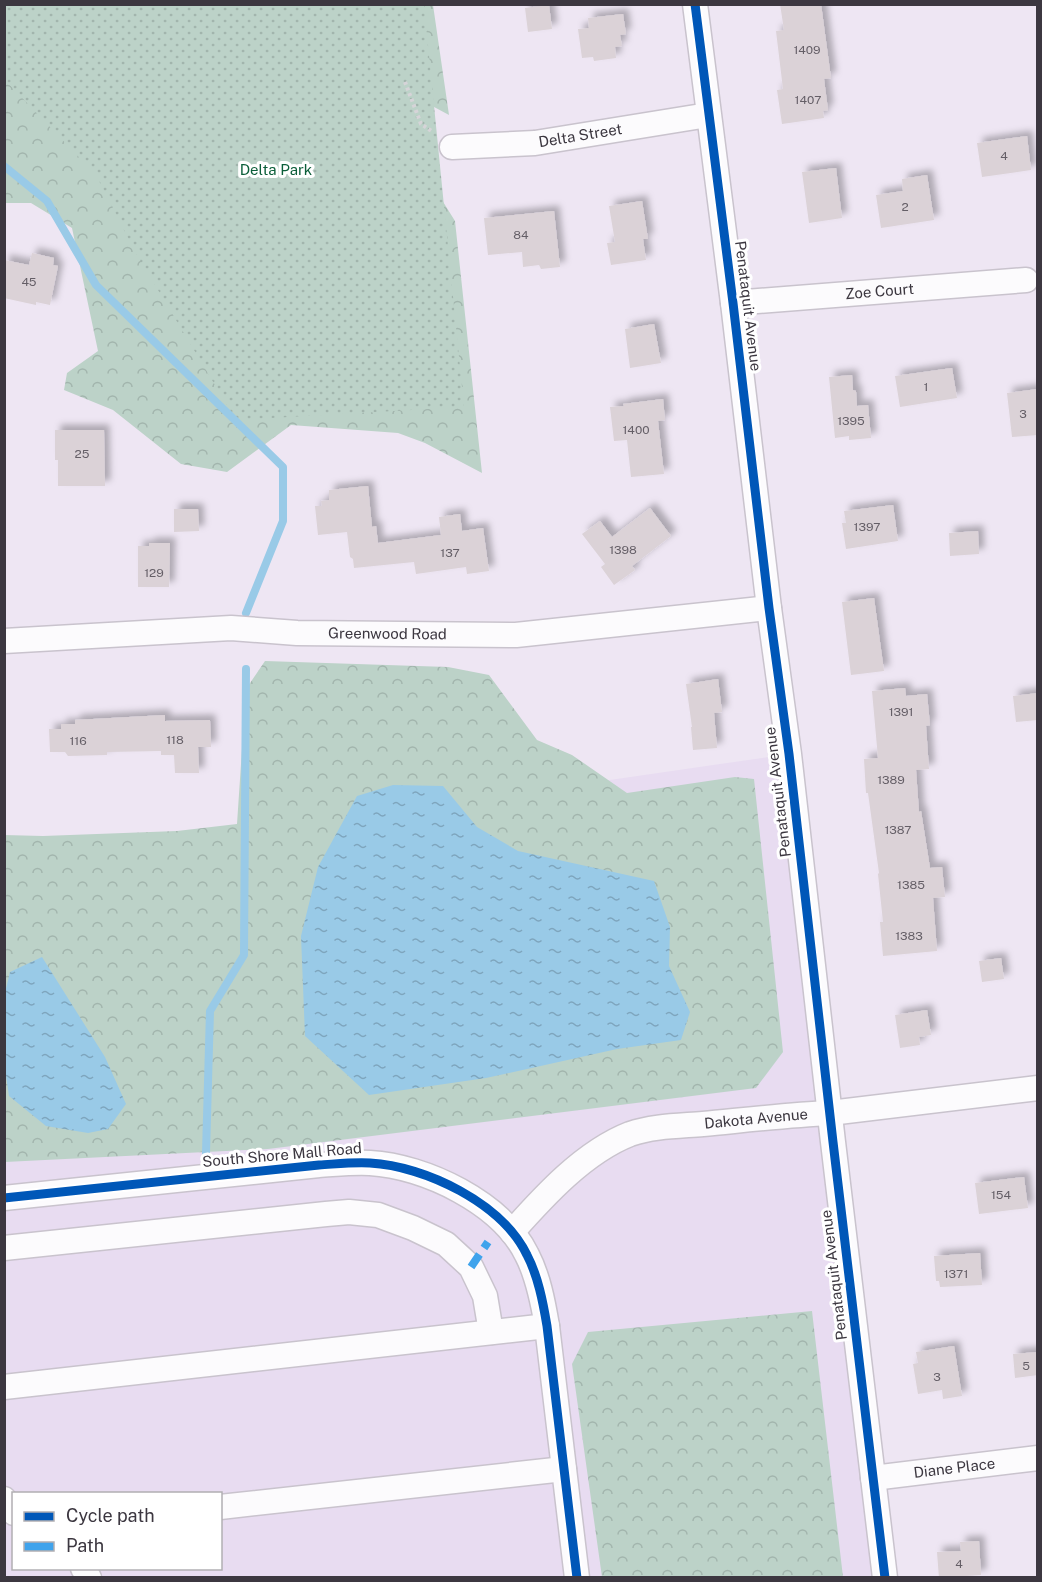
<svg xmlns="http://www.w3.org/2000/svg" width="1042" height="1582" viewBox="0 0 1042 1582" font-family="'Public Sans',sans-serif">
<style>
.built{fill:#e8dcf1;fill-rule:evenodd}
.forest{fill:url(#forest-crowns)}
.park{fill:url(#park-dots)}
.water{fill:url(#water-ripples)}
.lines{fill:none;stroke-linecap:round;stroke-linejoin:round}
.stream{stroke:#99cae7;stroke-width:8}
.building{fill:#dbd2d7;filter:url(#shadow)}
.minor-casing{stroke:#c9c3cd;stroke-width:27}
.path{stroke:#d6d4d8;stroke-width:4;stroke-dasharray:3 3;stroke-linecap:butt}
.minor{stroke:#fcfbfd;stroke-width:24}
.quiet{stroke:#3fa3ec;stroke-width:8;stroke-dasharray:15 8;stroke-linecap:butt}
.cycleway-casing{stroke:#fff;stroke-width:13}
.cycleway{stroke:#0057b8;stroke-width:9}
.labels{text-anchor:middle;stroke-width:6;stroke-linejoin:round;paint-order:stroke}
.number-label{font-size:12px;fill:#645e66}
.street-label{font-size:15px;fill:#3c3740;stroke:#fff}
.park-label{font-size:15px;fill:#0b5e39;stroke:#fff}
</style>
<defs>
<pattern id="forest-crowns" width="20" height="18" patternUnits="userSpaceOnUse" patternTransform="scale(1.5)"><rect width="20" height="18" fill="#bcd2c8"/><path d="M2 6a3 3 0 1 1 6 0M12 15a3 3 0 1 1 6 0" fill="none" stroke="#a2b5ad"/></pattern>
<pattern id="park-dots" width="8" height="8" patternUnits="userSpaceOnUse" patternTransform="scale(1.5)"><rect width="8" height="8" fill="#bcd2c8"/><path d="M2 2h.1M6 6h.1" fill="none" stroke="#a2b5ad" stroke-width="1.8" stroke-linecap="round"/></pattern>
<pattern id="water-ripples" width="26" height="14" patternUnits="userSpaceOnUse" patternTransform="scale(1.5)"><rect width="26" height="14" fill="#99cae7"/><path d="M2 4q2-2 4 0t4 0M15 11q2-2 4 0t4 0" fill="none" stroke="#7ea5bd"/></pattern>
<filter id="shadow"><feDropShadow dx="5.5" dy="-5.5" stdDeviation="3" flood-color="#0004"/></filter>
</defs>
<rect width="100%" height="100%" fill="#eee6f3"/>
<path class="built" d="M 789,754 L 885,1577 L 5,1578 L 5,881 L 527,792 ZM 14,1494 L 220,1494 L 220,1568 L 14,1568 Z"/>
<path class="forest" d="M 4,5 L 417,160 L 455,221 L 482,473 L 425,443 L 398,433 L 291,425 L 227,472 L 181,464 L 113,410 L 64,390 L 67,373 L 98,351 L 72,228 L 31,203 L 5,203 Z
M 359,5 L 433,5 L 449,115 L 395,86 Z
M 265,661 L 448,667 L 489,675 L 537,740 L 572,755 L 627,793 L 735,777 L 754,779 L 783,1052 L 756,1088 L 268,1149 L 5,1162 L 4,835 L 43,836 L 177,831 L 237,824 L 246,689 Z
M 812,1311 L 843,1577 L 602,1577 L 572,1364 L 588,1332 Z"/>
<path class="park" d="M 5,4 L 424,5 L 464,407 L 236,420 L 134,250 L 96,175 L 5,80 Z"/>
<path class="water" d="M 393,785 L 443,786 L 477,827 L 518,851 L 654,881 L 670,927 L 669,966 L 690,1012 L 681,1040 L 617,1049 L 486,1078 L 369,1095 L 305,1036 L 301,936 L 318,867 L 357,796 Z
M 42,957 L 105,1057 L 126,1104 L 108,1129 L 88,1133 L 46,1126 L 9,1096 L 5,1069 L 4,997 L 10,972 Z"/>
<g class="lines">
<path class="stream" d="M 4,166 L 47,201 L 96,285 L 283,467 L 283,521 L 246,613
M 206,1153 L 210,1011 L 244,955 L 246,669"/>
</g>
<path class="building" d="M 780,4 L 821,4 L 831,78 L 824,79 L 828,110 L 823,111 L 824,118 L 782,124 L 777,90 L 783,89 L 776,31 L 784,30 Z
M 549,5 L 552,29 L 528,32 L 525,8 Z
M 623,14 L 626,34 L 620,35 L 622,46 L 615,47 L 616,58 L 594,61 L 593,57 L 582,58 L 578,29 L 589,28 L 588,18 Z
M 1027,136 L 1031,170 L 982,177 L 977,143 Z
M 836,168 L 842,218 L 809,223 L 802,172 Z
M 927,175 L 934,220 L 881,228 L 876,195 L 903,191 L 902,179 Z
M 642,201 L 648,239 L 643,239 L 646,260 L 611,265 L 607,243 L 615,242 L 609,206 Z
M 554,211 L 560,267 L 541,269 L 539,265 L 523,267 L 522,252 L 488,255 L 484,218 Z
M 32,253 L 54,258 L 53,265 L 58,266 L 50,305 L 36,302 L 36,305 L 4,298 L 4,260 L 29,265 Z
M 654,324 L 661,363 L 630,368 L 625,329 Z
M 952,368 L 957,398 L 900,407 L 895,376 Z
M 852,375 L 853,390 L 856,391 L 857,406 L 868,405 L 871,438 L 849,440 L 849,436 L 835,438 L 829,377 Z
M 1038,389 L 1038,435 L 1012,437 L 1007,393 Z
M 663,399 L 665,420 L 658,421 L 664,474 L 631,477 L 627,440 L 614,441 L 610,407 L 624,406 L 623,404 Z
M 55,430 L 104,430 L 105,486 L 58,486 L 58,460 L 55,460 Z
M 368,486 L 372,527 L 376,526 L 378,543 L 441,535 L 439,517 L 460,514 L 462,531 L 483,528 L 489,571 L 467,574 L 466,567 L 416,574 L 414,562 L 354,568 L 353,559 L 350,557 L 347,532 L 318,535 L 315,506 L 322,506 L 321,501 L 329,500 L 329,490 Z
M 893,505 L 898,541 L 846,549 L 842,523 L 846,523 L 844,511 Z
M 650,508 L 671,536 L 632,566 L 635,570 L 614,585 L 601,567 L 605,564 L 582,534 L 600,521 L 612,537 Z
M 174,509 L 198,509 L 199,531 L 174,532 Z
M 978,531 L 979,554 L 950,556 L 949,533 Z
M 149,543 L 170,543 L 169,587 L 138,587 L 138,546 L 149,546 Z
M 874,598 L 884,671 L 851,675 L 842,602 Z
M 718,679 L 722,712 L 714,713 L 717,748 L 693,750 L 691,727 L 692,727 L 686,684 Z
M 905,688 L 906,696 L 927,694 L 930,725 L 926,726 L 929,769 L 916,770 L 919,812 L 921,811 L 930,868 L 942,867 L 945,897 L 933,898 L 937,951 L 883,956 L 880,922 L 883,922 L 878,874 L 879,873 L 868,793 L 866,793 L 864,759 L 878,758 L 872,691 Z
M 1038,693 L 1038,720 L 1016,722 L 1013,696 Z
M 165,715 L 165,721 L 210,720 L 211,747 L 198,747 L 199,773 L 175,773 L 174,755 L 161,755 L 161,751 L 107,752 L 107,755 L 68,756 L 65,752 L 50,752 L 49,729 L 61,729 L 61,724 L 75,724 L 75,720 Z
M 1001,958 L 1004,979 L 982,982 L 979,961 Z
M 927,1010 L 931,1035 L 919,1037 L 920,1045 L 900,1048 L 895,1015 Z
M 1024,1177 L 1028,1208 L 979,1214 L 975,1183 Z
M 980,1253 L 982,1285 L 940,1287 L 939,1281 L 936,1281 L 934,1256 Z
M 954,1346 L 962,1396 L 943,1399 L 942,1390 L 918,1394 L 913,1364 L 918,1363 L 916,1352 Z
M 1038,1352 L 1038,1375 L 1015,1378 L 1013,1354 Z
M 979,1541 L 981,1575 L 966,1576 L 966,1578 L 939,1578 L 937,1552 L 961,1551 L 960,1542 Z"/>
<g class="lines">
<defs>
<g id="minor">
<path d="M 695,4 L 733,303 L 769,608 L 789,754 L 833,1142 L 885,1578"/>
<path id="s1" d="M 452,147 L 535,143 L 708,115"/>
<path id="s2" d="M 733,303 L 1026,280"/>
<path id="s3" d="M 4,641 L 231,628 L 297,633 L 516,635 L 769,608"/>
<path d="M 4,1198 L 319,1165 C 336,1164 353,1162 370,1163 C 425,1166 502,1203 527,1255 C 538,1276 543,1302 547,1326 L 577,1578"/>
<path id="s4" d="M 512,1232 C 544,1196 584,1152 630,1134 C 653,1126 679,1126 703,1124 C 745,1120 787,1115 830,1113 L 1038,1088"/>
<path d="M 4,1248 L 326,1214 L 349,1212 L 378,1215 L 413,1228 L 446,1244 L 471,1267 L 485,1296 L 491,1332"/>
<path d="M 4,1387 L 547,1326"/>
<path id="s5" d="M 873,1478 L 1038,1458"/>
<path d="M 4,1499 L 14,1513"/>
<path d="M 220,1507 L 564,1469"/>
<path d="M 83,1568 L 89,1578"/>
</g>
</defs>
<use href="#minor" class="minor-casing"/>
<path class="path" d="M 405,82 L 421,124 L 433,132"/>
<use href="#minor" class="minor"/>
<path class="quiet" d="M 471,1267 L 488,1242"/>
<defs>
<path id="cycleway" d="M 695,4 L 733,303 L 769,608 L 789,754 L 833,1142 L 885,1578
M 4,1198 L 319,1165 C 336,1164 353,1162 370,1163 C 425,1166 502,1203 527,1255 C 538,1276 543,1302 547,1326 L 577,1578"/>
</defs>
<use href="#cycleway" class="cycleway-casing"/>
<use href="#cycleway" class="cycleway"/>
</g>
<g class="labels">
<g class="number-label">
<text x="807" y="54">1409</text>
<text x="808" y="104">1407</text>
<text x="1004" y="160">4</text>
<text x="905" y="211">2</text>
<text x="521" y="239">84</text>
<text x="29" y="286">45</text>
<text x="926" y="391">1</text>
<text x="1023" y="418">3</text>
<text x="851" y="425">1395</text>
<text x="636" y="434">1400</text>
<text x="82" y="458">25</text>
<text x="867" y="531">1397</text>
<text x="623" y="554">1398</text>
<text x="450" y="557">137</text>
<text x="154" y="577">129</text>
<text x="901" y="716">1391</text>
<text x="175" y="744">118</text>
<text x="78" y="745">116</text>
<text x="891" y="784">1389</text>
<text x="898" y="834">1387</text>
<text x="911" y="889">1385</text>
<text x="909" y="940">1383</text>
<text x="1001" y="1199">154</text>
<text x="956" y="1278">1371</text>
<text x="1026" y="1370">5</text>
<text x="937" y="1381">3</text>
<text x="959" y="1568">4</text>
</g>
<g class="street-label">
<text dy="5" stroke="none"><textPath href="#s1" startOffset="129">Delta Street</textPath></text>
<text dy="5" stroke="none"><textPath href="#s2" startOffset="147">Zoe Court</textPath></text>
<text transform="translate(748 306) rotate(83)" y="5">Penataquit Avenue</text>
<text dy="5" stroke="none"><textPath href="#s3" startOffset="384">Greenwood Road</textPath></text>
<text transform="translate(778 792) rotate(-97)" y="5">Penataquit Avenue</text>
<text dy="5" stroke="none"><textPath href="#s4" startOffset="282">Dakota Avenue</textPath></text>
<text transform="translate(282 1155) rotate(-5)" y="5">South Shore Mall Road</text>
<text transform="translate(834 1275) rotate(-97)" y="5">Penataquit Avenue</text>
<text dy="5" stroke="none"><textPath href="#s5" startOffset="82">Diane Place</textPath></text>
</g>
<g class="park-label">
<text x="276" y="175">Delta Park</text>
</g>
</g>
<rect width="1042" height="1582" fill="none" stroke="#3c3740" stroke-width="12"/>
<rect x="12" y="1492" width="210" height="78" fill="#ffffff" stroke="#b1afb3" stroke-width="1.5"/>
<rect x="24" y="1512" width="30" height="9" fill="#0057b8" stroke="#b1afb3" stroke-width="1.5"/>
<text x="66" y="1522" font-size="18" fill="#3c3740">Cycle path</text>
<rect x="24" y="1542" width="30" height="9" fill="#3fa3ec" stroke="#b1afb3" stroke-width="1.5"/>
<text x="66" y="1552" font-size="18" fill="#3c3740">Path</text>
</svg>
